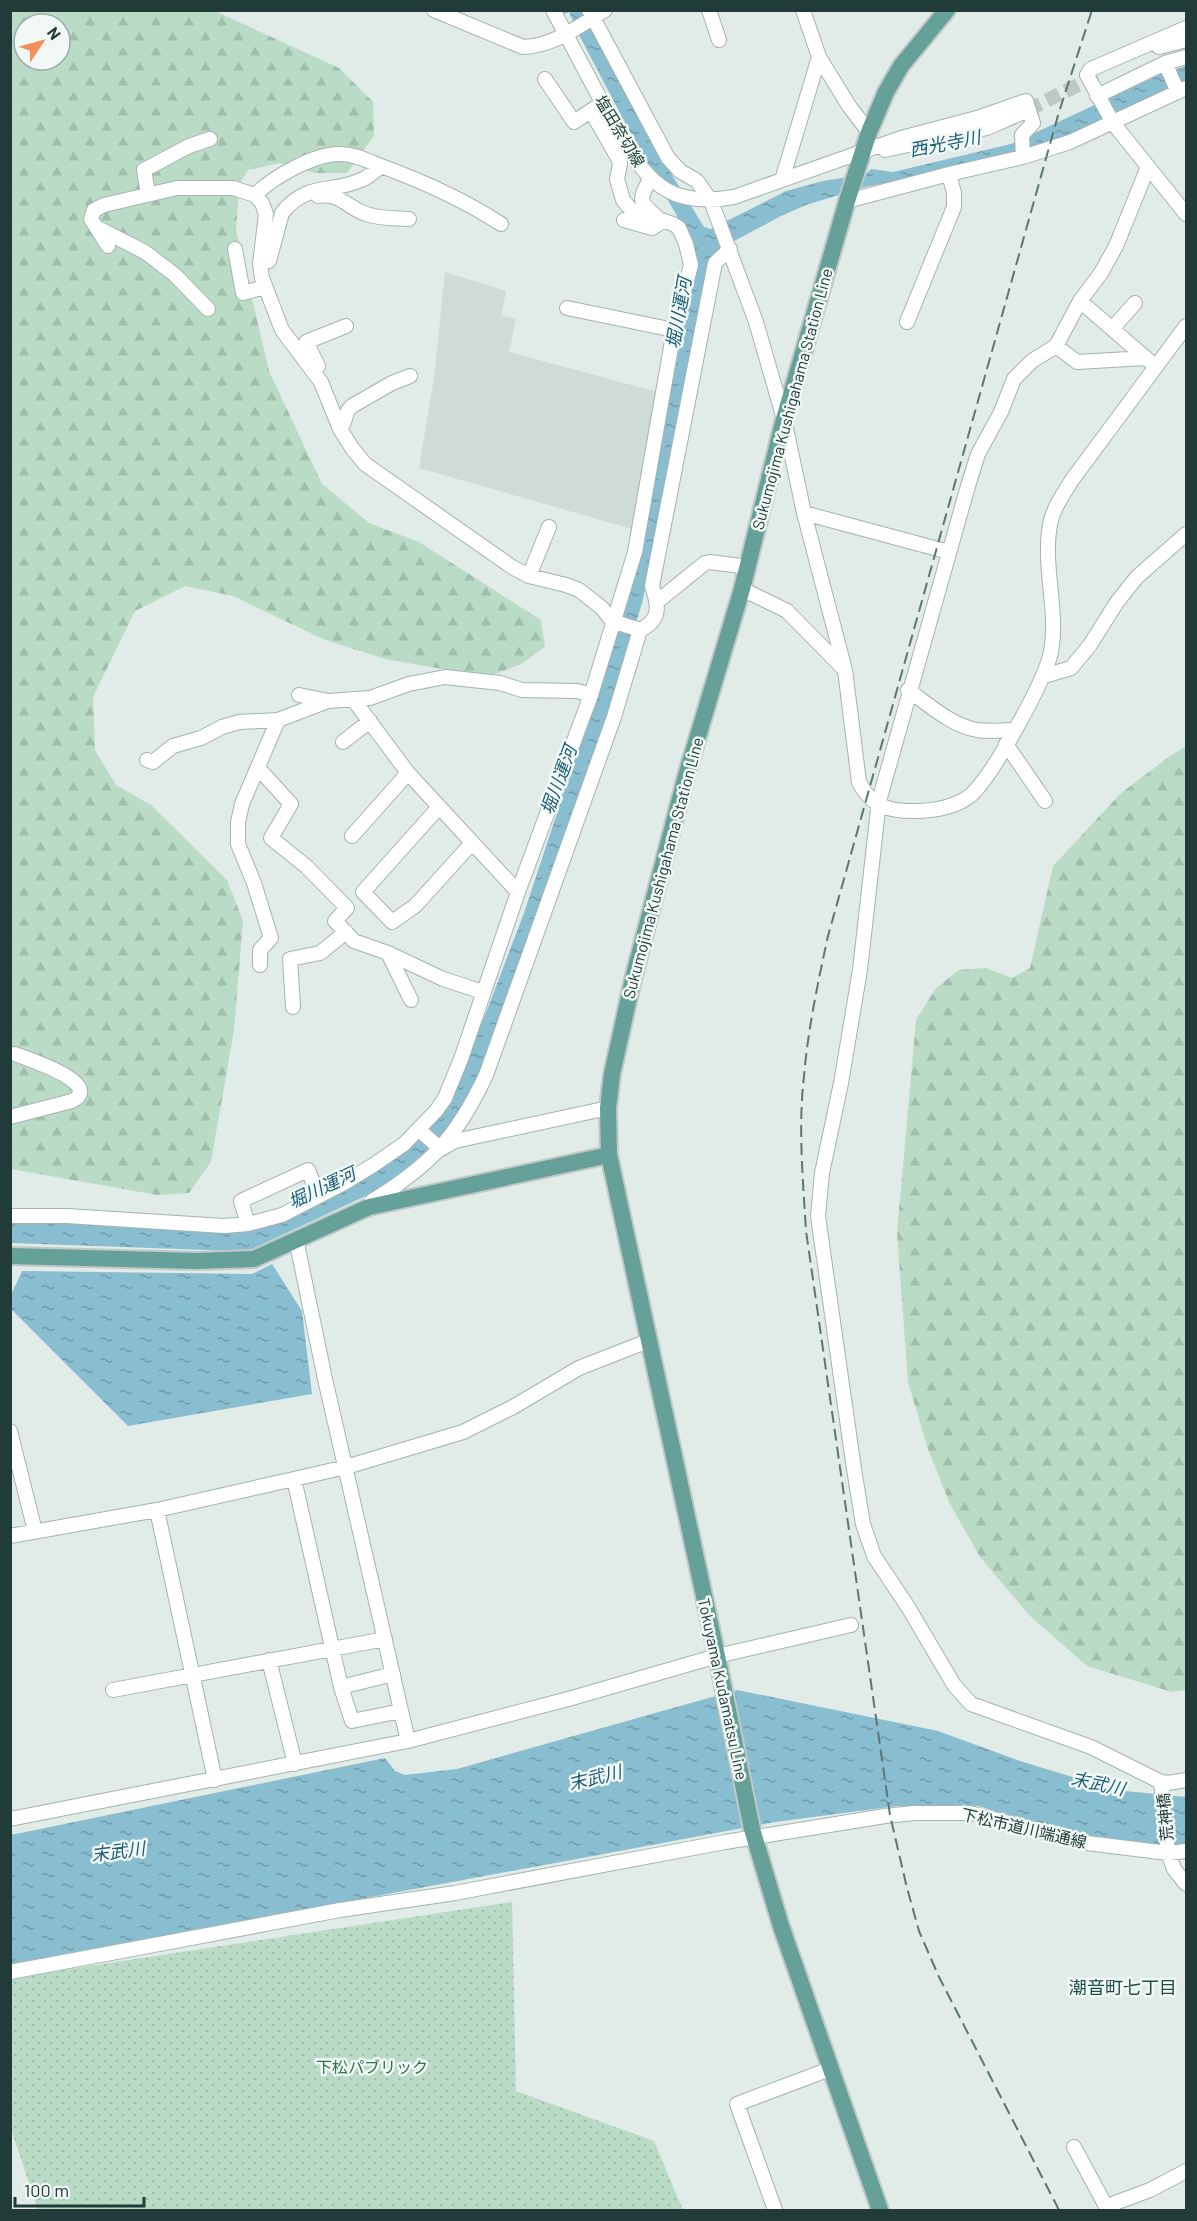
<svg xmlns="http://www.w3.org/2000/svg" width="1197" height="2221" viewBox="0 0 1197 2221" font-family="Barlow,'Noto Sans JP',sans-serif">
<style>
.built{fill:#cfdbd7}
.grass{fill:url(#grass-dots)}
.forest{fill:url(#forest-firs);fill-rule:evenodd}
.water{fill:url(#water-ripples)}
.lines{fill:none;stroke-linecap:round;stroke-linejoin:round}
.minor-tunnel{stroke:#bbc8c5;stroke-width:14;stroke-dasharray:14 7;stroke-linecap:butt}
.minor-casing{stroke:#a4b3b0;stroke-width:16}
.major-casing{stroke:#c1c8c7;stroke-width:20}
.minor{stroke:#fff;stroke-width:14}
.major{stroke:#65a198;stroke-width:16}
.rail{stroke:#5c7773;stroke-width:2;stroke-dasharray:12 6;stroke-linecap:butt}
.labels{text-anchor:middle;stroke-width:5;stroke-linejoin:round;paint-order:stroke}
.street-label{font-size:16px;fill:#213c38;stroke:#f1f8f5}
.park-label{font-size:16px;fill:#2c724f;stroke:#f1f8f5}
.water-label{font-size:18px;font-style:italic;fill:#1c5e77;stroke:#f1f8f5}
.neighbourhood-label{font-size:18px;fill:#1d4e47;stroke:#f1f8f5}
</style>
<defs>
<pattern id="grass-dots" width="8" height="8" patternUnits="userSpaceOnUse" patternTransform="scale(1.5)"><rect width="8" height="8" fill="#badcc7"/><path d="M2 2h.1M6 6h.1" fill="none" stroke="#a0beac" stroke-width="1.8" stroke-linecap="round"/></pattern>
<pattern id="forest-firs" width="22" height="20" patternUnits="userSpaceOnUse" patternTransform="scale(1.5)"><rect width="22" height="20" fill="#badcc7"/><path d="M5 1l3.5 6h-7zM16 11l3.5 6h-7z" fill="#a0beac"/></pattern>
<pattern id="water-ripples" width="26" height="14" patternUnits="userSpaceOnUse" patternTransform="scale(1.5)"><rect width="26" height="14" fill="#89bdd0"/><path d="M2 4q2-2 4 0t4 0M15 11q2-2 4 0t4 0" fill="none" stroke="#709baa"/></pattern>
</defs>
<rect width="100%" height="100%" fill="#e1ebe8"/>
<path class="built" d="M 445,272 L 506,291 L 501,316 L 516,319 L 509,352 L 661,393 L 632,529 L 419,468 L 434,378 Z"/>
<path class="grass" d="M 512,1902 L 516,2091 L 654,2141 L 683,2210 L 38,2210 L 11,2129 L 10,1978 Z"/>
<path class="forest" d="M 10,11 L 215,11 L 339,68 L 373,102 L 374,136 L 347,173 L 315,173 L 280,163 L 248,170 L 239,186 L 236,230 L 269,371 L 322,484 L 369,523 L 419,542 L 541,620 L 545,647 L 521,664 L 493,675 L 454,671 L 385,659 L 323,639 L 233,596 L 185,586 L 135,611 L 93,697 L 95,750 L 116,785 L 151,805 L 227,880 L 243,921 L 234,1030 L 211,1162 L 189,1193 L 157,1195 L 11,1169 ZM 24,24 L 60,24 L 60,60 L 24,60 Z
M 1186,746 L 1186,1690 L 1172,1692 L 1087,1666 L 1029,1615 L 980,1557 L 950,1504 L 928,1449 L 908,1382 L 897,1233 L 916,1020 L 936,988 L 959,970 L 986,968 L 1012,978 L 1030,968 L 1053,866 L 1120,794 L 1170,756 Z"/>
<path class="water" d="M 563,11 L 582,11 L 672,175 L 704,227 L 711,229 L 786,191 L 823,181 L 866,174 L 871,169 L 893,172 L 1011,144 L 1163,73 L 1186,66 L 1186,83 L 1080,133 L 999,159 L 865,187 L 806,205 L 781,216 L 723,247 L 642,603 L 589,775 L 478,1081 L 439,1140 L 399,1175 L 370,1194 L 252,1249 L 235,1251 L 11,1243 L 10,1220 L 255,1227 L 406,1148 L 429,1129 L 457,1084 L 489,1005 L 524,913 L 622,617 L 634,570 L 696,266 L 693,244 L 641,153 L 578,33 L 569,12 L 565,14 Z
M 272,1264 L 302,1311 L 312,1394 L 128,1426 L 11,1309 L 11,1295 L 22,1271 L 252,1274 Z
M 737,1690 L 938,1731 L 1020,1761 L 1115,1790 L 1186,1797 L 1186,1847 L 1161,1849 L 1097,1839 L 1010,1816 L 979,1806 L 897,1806 L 775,1822 L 11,1964 L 11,1835 L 385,1758 L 395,1771 L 405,1775 L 457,1769 Z"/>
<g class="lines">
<path class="minor-tunnel" d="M 1028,110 L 1102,73"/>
<defs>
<path id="minor" d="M 434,10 L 523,47 C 554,46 579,26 605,10
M 553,10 L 622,140 C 653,188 674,207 734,197 L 901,138 L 977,118 L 1026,101 L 1033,123 L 1022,135 L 1023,157
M 589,10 L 668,158 L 680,171 L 697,181 L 711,201 L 756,322 L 784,419 L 804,513 L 845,670 L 859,782 C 872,808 891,812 920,811 C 938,810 956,807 971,795 C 993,775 1045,681 1051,652 C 1059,608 1041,564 1051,520 C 1055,505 1064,493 1072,480 L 1186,326
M 709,10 L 719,40
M 803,10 L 819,57 L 849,106 L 869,132
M 1186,28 L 1091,69 L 1087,75 L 1113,123 L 1186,214
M 1159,47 L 1186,40
M 1165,63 L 1178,92
M 545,79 L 574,122 L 598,106
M 1097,96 L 1165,63 L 1186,57
M 885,150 L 987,128 L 1028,110
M 1148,167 L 1116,246 L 1101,273 L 1080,301 L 1056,346 L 1032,361 L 1014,379 L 1001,412 L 978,454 L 968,486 L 879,801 L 860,970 L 841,1083 L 822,1173 L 818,1216 L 854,1469 L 863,1524 L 874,1556 L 908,1607 L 954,1685 L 971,1704 L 1091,1747 L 1161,1782 L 1168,1783 L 1186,1780
M 650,179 C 640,199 637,201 656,216
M 782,180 L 819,57
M 148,194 L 144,170 L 189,146 L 210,139
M 255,195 C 273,177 315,153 341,154 C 355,154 368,161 381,166 C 422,181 464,200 501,224
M 318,196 C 339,192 348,208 366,214 C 380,219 395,218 409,219
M 847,201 L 949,174 L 1023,157 L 1070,142 L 1186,88
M 624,220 L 652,228 L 663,221
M 100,229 L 145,252 L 175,275 L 208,309
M 108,246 L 91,219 L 94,210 L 104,205 L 177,188 L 233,188 L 255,195 L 262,203 L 266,214 L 260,264 L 262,278 L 282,330 L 321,382 L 340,429 L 352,448 L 365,464 L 512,567 L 529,576 L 566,585 L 579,590 L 602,608 L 612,621 L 640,630 C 661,620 659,606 652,586 L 715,263 L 730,249
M 235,249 L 243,293 L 265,287
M 269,261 L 282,213 C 306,182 333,193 361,180 C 369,177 375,171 381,166
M 1080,301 L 1155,366
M 567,308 L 674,330
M 907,322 L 954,207 L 954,193 L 949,174
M 1112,329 L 1135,303
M 1056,346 L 1077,362 L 1146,358
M 318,366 L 306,342 L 346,326
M 340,429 C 347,422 343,413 352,406 L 392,383 L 410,376
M 804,513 L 949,552
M 529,576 L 549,527
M 742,589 L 787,611 L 843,668
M 658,601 L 705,563 L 710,562 L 748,567
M 1044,676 L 1071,668 L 1090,645 L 1117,602 L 1137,577 L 1186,534
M 908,690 C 929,705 951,725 977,730 C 989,732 1002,730 1015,730
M 299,695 L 328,701 L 370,698 L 409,684 L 445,677 L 500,683 L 522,690 L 577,691 L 591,695
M 353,699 L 408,773 L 518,892
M 343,742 L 370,721
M 1006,744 L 1045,801
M 147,760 L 153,762 L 173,746 L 201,738 L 222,727 L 239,722 L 278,720 L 328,701
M 258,768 L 291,804 L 271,838 L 307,867 L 347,908 L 335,921 L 354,941 L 388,953 L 443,979 L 483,992
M 439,807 L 363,892 L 392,922 L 415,906 L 472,843
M 352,836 L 408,773
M 388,953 L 411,1000
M 260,965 L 260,950 L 271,938 L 254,883 L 238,844 L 238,822 L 242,804 L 278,720
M 293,1007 L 290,959 L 320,953 L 346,932
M 10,1117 L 72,1101 C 105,1084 28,1059 15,1054
M 419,1130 L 441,1149 L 455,1141 L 608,1108
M 369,1207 L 372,1201 C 431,1165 457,1137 486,1075 L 614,717 L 640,630
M 10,1216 L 67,1216 L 224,1226 L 248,1224 L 282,1215 L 344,1183 L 375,1164 L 404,1144 L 436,1111 L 445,1098 L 461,1059 L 518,892 L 591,695 L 635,552 L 674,330 L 691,265 L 686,244 L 679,228 L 673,224 L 632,210 L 628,206 L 623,200 L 617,179 L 620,164 L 618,158 L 591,111
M 248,1224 L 241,1201 L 308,1170 L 318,1195
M 296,1239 L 325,1379 L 408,1741
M 10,1431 L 35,1531
M 294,1479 L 341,1687 L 352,1721 L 401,1711
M 157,1510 L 215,1780
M 10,1536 L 157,1510 L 294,1479 L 346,1467 L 463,1432 L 513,1407 L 579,1368 L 648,1341
M 269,1660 L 295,1764
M 341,1687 L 393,1674
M 113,1690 L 385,1639
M 1161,1782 L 1168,1853 L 1174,1869 L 1186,1884
M 10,1819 L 408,1741 L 572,1698 L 717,1656 L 851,1625
M 10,1972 L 340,1910 L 455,1893 L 725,1842 L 885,1816 L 914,1813 L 970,1813 L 1087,1843 L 1168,1853 L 1186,1851
M 1074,2147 L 1108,2210
M 1107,2206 L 1150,2190 L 1186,2171
M 775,2210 L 737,2104 L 830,2069"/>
<path id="major" d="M 10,1256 L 197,1261 L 254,1259 L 369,1207 L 609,1155
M 880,2210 L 781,1926 L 752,1829 L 717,1656 L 609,1155 L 608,1108 L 612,1074 L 633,979 L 686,776 L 742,589 L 784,419 L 847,201 L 869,132 L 886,92 L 901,66 L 947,10"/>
</defs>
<use href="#minor" class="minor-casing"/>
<use href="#major" class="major-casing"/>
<use href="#minor" class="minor"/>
<use href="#major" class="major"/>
<path class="rail" d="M 1059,2210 L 939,1977 L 919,1931 L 907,1888 L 890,1815 L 806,1231 C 803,1180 798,1128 804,1076 C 808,1029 818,982 828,936 L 1059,112 L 1092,10"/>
</g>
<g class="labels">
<g class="street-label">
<text transform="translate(620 131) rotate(59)" y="6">塩田奈切線</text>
<text transform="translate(792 399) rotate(-75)" y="6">Sukumojima Kushigahama Station Line</text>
<text transform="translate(663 868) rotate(-75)" y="6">Sukumojima Kushigahama Station Line</text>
<text transform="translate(723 1689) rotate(78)" y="6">Tokuyama Kudamatsu Line</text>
<text transform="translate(1165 1817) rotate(-95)" y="6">荒神橋</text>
<text transform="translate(1024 1828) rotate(13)" y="6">下松市道川端通線</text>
</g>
<g class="park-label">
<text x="372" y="2073">下松パブリック</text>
</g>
<g class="water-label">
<text transform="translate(945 144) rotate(-11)" y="6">西光寺川</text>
<text transform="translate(679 313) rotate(-80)" y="6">堀川運河</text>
<text transform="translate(559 780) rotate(-70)" y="6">堀川運河</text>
<text transform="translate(322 1188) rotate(-25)" y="6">堀川運河</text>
<text transform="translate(595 1778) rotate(-14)" y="6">末武川</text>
<text transform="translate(1098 1784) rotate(12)" y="6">末武川</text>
<text transform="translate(118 1852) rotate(-7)" y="6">末武川</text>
</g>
<g class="neighbourhood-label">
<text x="1123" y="1994">潮音町七丁目</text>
</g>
</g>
<rect width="1197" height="2221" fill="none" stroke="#213c38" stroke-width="24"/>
<g transform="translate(42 42) rotate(54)"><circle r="28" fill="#f1f8f5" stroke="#9eada9" stroke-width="1.5"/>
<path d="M0-4.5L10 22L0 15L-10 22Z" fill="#f19059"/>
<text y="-9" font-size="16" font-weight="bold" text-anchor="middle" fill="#213c38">N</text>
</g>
<path d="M15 2197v9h129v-9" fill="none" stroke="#213c38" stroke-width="3"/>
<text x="24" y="2197" font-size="18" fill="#213c38" stroke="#f1f8f5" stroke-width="4.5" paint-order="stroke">100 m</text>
</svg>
